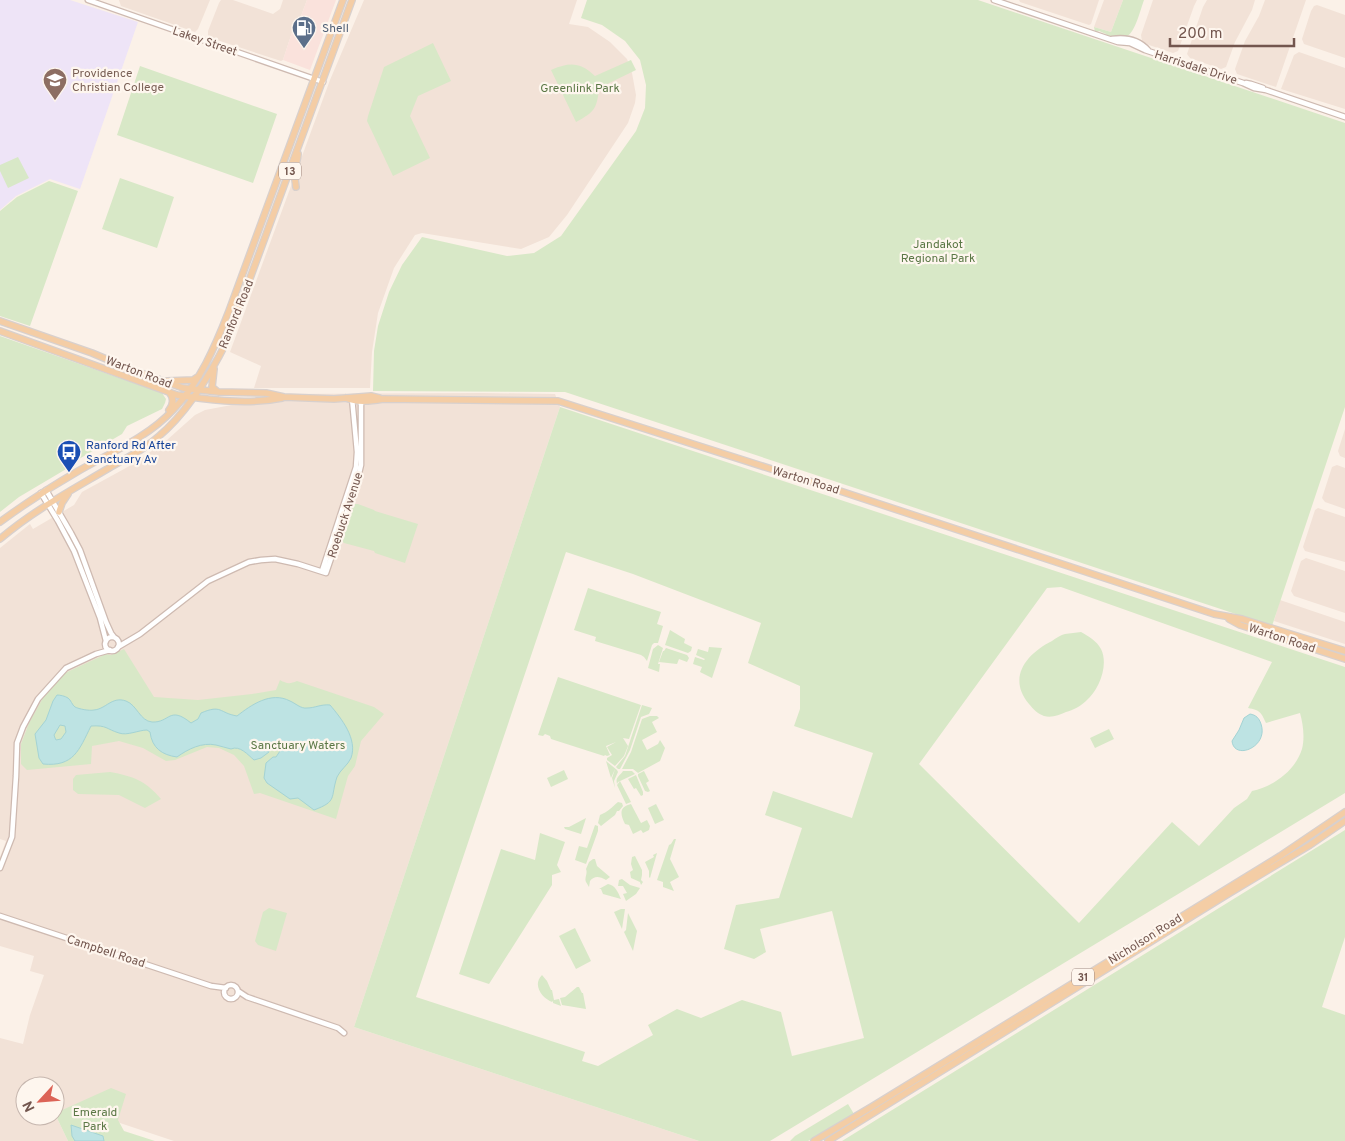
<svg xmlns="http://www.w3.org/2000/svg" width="1345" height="1141" viewBox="0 0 1345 1141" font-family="Overpass,sans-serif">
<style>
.residential{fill:#f2e2d7;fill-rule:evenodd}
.commercial{fill:#fae2dc}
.education{fill:#eee4f7}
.green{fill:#d8e8c7;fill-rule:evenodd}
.water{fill:#bde3e3;stroke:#a4d3d4;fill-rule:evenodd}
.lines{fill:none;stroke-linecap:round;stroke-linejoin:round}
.minor-casing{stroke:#cebab1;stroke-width:7}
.major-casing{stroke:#d8d0cd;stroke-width:8}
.minor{stroke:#fff;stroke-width:4.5}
.major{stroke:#f4cda5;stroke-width:5.5}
.labels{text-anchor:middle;stroke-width:4.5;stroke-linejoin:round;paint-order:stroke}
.shield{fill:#fef6ee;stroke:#9d867e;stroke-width:1}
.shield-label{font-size:11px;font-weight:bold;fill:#73564e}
.service-label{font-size:12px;fill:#4e5e75;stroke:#fef6ee;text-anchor:start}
.street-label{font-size:12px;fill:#73564e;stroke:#fef6ee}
.education-label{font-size:12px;fill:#785e54;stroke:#fef6ee;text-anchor:start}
.park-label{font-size:12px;fill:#5b7846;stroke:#fef6ee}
.transit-label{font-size:12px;fill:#164399;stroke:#fef6ee;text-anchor:start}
</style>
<rect width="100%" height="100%" fill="#fbf1e8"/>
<path class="residential" d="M 119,0 L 210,0 L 198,29 L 195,32 L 121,6 Z
M 221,0 L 233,0 L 273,14 L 280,9 L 283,0 L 307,0 L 298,24 L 295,23 L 283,60 L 281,61 L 211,38 L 208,35 L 208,31 L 219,3 Z
M 364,0 L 577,0 L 569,24 L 588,27 L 610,42 L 627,59 L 632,73 L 636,95 L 635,103 L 628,123 L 567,215 L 549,237 L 521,249 L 422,233 L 415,235 L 394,268 L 378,313 L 372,352 L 370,388 L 254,388 L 261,366 L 230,352 L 330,80 Z
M 1019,0 L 1099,0 L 1091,24 L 1089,25 L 1020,2 Z
M 1104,0 L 1123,0 L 1111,32 L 1094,27 Z
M 1153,0 L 1197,0 L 1194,6 L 1178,51 L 1173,53 L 1149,45 L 1142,41 L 1141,35 Z
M 1207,0 L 1255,0 L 1252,10 L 1235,42 L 1226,67 L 1221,69 L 1190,58 L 1187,54 L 1203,7 Z
M 1265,0 L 1306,0 L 1276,87 L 1237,74 L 1235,69 L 1245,41 L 1259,16 Z
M 1317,5 L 1345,15 L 1345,58 L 1304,44 L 1302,39 L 1311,11 L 1314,6 Z
M 1299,52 L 1345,68 L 1345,109 L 1281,89 L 1294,55 Z
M 482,393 L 555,394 L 560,407 L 354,1027 L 699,1141 L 174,1141 L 117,1122 L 57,1118 L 68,1141 L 0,1141 L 0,1038 L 23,1044 L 30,1015 L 44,975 L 30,971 L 34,956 L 0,946 L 0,857 L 6,841 L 0,839 L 0,548 L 30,524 L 33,529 L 74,505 L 82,492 L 135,463 L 167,440 L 195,415 L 205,410 L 237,404 L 279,394 ZM 25,1086 L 55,1086 L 55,1116 L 25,1116 Z
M 1345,429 L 1345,458 L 1340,456 L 1338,451 Z
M 1337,465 L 1345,468 L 1345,509 L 1325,502 L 1322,498 L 1332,467 Z
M 1318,508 L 1345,517 L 1345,562 L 1305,551 L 1303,547 L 1315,510 Z
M 1306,558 L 1345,571 L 1345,613 L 1294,596 L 1291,591 L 1301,561 Z
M 1280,600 L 1345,622 L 1345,644 L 1274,621 Z"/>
<path class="commercial" d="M 307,0 L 336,0 L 310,70 L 283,60 L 295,23 L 298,24 Z"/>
<path class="education" d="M 0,0 L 70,0 L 138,22 L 80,189 L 50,179 L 16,196 L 0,210 Z"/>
<path class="green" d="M 587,0 L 978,0 L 1345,123 L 1345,407 L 1272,626 L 565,392 L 373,391 L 374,351 L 378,326 L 389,292 L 402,265 L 422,237 L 507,256 L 534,253 L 561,236 L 636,131 L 645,108 L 646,85 L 640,60 L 625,41 L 602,25 L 581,18 Z
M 1123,0 L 1144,0 C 1141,8 1135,33 1127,36 C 1122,39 1113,36 1107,36 L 1106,34 L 1099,31 L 1097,32 L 1095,32 L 1094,27 L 1111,32 Z
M 433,43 L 451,81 L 418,96 L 410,116 L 430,158 L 393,176 L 367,121 L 368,116 L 384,67 Z
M 631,60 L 636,70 L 599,88 C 597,108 595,112 576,122 L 551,70 C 570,62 580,62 595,76 Z
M 140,66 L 277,114 L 253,183 L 117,135 Z
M 18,157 L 29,178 L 8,188 L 0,171 L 0,165 Z
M 120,178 L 174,197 L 157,248 L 102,229 Z
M 49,181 L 78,191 L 30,326 L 0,316 L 0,211 L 17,197 Z
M 0,336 L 162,393 L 166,399 L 165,403 L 162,409 L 127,426 L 122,434 L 79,459 L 73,465 L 19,497 L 0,512 Z
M 560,407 L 1345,667 L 1345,793 L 770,1141 L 699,1141 L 354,1027 ZM 566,552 L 633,574 L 761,623 L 748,663 L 800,686 L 800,709 L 794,726 L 873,753 L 852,818 L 773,791 L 765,815 L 802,828 L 779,898 L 736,905 L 724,949 L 754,959 L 766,952 L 760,929 L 832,911 L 864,1038 L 792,1056 L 781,1012 L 742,1000 L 701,1018 L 677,1009 L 648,1025 L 653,1035 L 598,1066 L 582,1061 L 585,1052 L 416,997 ZM 1061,587 L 1272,662 L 1248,708 C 1260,710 1261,712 1266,723 L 1300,713 C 1303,724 1305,737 1302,749 C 1295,771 1274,786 1252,791 L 1247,799 L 1234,808 L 1199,846 L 1172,822 L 1079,923 L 919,764 L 1047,588 Z
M 355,504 L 358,504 L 374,510 L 375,511 L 418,524 L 405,563 L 375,553 L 374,551 L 344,543 L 341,540 L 341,536 L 350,508 Z
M 588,588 L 661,612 L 657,624 L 663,626 L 658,643 L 654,643 L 652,645 L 647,661 L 644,657 L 641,655 L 595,641 L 596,637 L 574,630 Z
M 670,630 L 685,639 L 684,643 L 692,647 L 691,651 L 688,653 L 665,645 Z
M 1081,632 C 1088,636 1097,641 1101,649 C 1109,665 1099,690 1086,701 C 1081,706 1073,710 1066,712 C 1059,715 1052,718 1044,716 C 1038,714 1033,709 1029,704 C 1007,678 1026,654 1052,641 C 1056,638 1061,635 1065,634 C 1070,633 1076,633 1081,632 Z
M 658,645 L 663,648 L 658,664 L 660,664 L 659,672 L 648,668 L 653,649 Z
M 709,647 L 722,648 L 712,678 L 700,672 L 702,667 L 693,664 L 695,657 L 704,660 L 705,659 L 696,655 L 698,649 L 708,652 Z
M 666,648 L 687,655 L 689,658 L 687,662 L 679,659 L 677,664 L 659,662 L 663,651 L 664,651 Z
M 124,649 L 154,697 L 198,700 L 252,694 L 276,690 L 280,680 C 287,684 290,684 297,681 L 374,707 L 384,714 L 361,741 L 355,766 L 348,776 L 336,819 L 260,793 L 254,794 L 244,766 L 234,755 L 219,748 L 207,747 L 175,760 L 166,761 L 143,748 L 119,741 L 92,746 L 91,764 L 27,770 L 21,764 L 21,744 L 29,723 L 44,696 L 65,673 L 106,654 L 111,655 Z
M 558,677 L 641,705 L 629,739 L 623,738 L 628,746 L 624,756 L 615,766 L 607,760 L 607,758 L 612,755 L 607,747 L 616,742 L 606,746 L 610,755 L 607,756 L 605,755 L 604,756 L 551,739 L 550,736 L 545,734 L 543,736 L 538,735 Z
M 642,705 L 652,708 L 649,714 L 641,717 L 630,750 L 620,769 L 618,769 L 616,767 L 625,756 Z
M 650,716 L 657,716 L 659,718 L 652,722 L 657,732 L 642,740 L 647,750 L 658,744 L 660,740 L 665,748 L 660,761 L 638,773 L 633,769 L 622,769 L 631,752 L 642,719 Z
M 1109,729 L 1114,739 L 1095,748 L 1090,738 Z
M 606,761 L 617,770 L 618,772 L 614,781 L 615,788 L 612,778 L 615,769 L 611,778 Z
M 564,770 L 568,779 L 551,787 L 547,778 Z
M 623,771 L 632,771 L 635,774 L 618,782 L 617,784 C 615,777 620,776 623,771 Z
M 644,771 L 649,781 L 646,783 L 650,791 L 648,792 L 645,791 L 638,776 L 638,774 Z
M 110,772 C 133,776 146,781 161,799 L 145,808 L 119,795 L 78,794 L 73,790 L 73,779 L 76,775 Z
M 636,775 L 643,792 L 643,795 L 641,796 L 636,788 L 634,789 L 628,779 Z
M 620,781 L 631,802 L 626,804 L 617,785 Z
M 618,802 L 622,803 L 623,806 L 619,811 L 617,811 L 615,815 L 601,826 L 598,823 L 600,815 C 609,811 611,808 618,802 Z
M 631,804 L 641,823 L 647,820 L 650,826 L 649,830 L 643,833 L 641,830 L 633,834 L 629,825 L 625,824 C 620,814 619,807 631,804 Z
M 656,804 L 664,820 L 655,824 L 648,808 Z
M 586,818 L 581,834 L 565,829 L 564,827 L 569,827 Z
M 595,825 L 598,826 L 598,831 L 586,864 L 575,860 L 579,846 L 587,848 Z
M 1345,830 L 1345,937 L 1322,1007 L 1345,1015 L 1345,1141 L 842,1141 Z
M 540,833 L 565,842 L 557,865 L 561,872 L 552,875 L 552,885 L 489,984 L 459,974 L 501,849 L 535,860 Z
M 674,839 L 676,839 L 670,859 L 679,877 L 670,882 L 674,891 L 663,887 L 663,882 L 657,880 L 669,845 L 671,844 Z
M 657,853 L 650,878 L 649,877 L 649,871 L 645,862 L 654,857 L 653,855 Z
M 635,856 L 642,870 L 642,875 L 641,880 L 643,882 L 641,885 L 640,882 L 631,878 L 630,872 L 633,870 L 631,864 L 632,857 Z
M 593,859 L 595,859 L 597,866 L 610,877 L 606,880 C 600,877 595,875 590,881 L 589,887 L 586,882 L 588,878 L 586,882 C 584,878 588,874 586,869 L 589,862 Z
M 622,879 L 630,885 L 640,888 L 636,894 L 626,901 L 623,894 L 627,893 L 623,886 L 618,886 L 619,880 Z
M 608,884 C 615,885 618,892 621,899 L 603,894 L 601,889 L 599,889 Z
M 269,908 L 287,913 L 276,951 L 258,945 L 255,941 L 263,912 Z
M 621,909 L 625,909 L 622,929 L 614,912 Z
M 628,913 L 637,931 L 633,951 L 624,932 L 626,930 Z
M 575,928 L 591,961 L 576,969 L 559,936 Z
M 542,975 L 547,981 L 551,990 L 552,990 L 554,1000 L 559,999 L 561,1006 L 553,1003 L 553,1001 L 552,1002 C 542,998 532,985 542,975 Z
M 577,987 L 579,987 L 582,993 L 583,993 L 586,1009 L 562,1005 L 560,998 L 565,997 Z
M 111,1088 L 126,1094 L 118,1120 L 124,1131 L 155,1141 L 68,1141 L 57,1118 L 60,1111 Z
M 848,1104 L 854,1114 L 808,1141 L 790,1141 L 795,1136 Z"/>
<path class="water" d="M 57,695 C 60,695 65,696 68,698 C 71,700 72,705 75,707 C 79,709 89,711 94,710 C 106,709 112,696 126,701 C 137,705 140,721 152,722 C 170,723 169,705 191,723 L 198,719 L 201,713 C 222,704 219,713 237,716 C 251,705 271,691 290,701 C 295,703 301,709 307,708 C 315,708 321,704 330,705 C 341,718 358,739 351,758 C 348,765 340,770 337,777 C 330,798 338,801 314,810 L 298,798 L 290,799 L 267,783 L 264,778 L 266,763 L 273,757 L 276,757 L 280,751 L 277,748 L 274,747 L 269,749 L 269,752 L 261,758 L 254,760 C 248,755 240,745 231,749 C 226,748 221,746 216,745 C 202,742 188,749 177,757 C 162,755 152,748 150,732 L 147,730 C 139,730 127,736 119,733 C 106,729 107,725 91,726 C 79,750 74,767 43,764 L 39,758 L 35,734 L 46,720 L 53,701 ZM 60,725 L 65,726 L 66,732 L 61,739 L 56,740 L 55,738 L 54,735 Z
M 1250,714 C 1256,715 1259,718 1261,724 C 1269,747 1234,761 1232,741 L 1239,730 L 1244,718 Z
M 71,1125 L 103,1136 L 104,1141 L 75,1141 L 72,1136 Z"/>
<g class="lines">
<defs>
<path id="minor" d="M 88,0 L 323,82
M 994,0 L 1118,42 L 1130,43 L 1145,50 L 1243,83 L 1254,88 L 1266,90 L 1345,117
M 1112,39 C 1126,37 1139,40 1148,50
M 1246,83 L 1251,84 L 1263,88
M 46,490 L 71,533 L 80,550 L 106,622 L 111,633 L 114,637
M 41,493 L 58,521 L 74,551 L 100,618 L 106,641
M 322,571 L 356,467 L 357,452 L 352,398
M105 644a7 7 0 1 1 14 0a7 7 0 1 1-14 0Z
M 118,647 L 140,634 L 208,581 L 249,562 L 261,560 L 275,559 L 298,564 L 326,573 L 357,482 L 361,465 L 361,398
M 0,868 L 12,837 L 16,776 L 17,743 L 23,727 L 38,699 L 66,668 L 96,654 L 110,650
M 0,916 L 211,986 L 226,988
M224 992a7 7 0 1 1 14 0a7 7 0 1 1-14 0Z
M 238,991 L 247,997 L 338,1028 L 344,1033"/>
<path id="major" d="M 296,187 C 295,181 294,174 295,168 C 296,163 298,159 298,154
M 0,321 L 92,353 L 130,369 L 183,388 L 219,392 L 266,393 L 284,397 L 334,399 L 371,396 L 379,398
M 0,331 L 177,395 C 211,400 248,405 282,398
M 214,369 L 212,387 L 218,392
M 167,381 L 193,380 L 199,376
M 346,398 C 358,403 371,401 383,399 L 558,401 L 834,489 L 1214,614 L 1242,619 L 1345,651
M 169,410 C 174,404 174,398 169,392
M 59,512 L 62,503 L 68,494
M 0,522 C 26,503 52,486 80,470 C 112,452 148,437 173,410 C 200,382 215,347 229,311 L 343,0
M 0,539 C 34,510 72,490 109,468 C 126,458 144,450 158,437 C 188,412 210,375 227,341 L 352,0
M 1229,619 L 1240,625 L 1345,659
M 814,1141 L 873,1106 L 1280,856 L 1345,812
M 828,1141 L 1228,894 L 1310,845 L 1345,821"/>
</defs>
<use href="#minor" class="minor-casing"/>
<use href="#major" class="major-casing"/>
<use href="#minor" class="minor"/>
<use href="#major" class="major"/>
</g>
<defs>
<symbol id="fuel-pin" viewBox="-11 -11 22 30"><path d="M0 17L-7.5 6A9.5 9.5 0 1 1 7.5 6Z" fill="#5c6f8a" stroke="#fef6ee"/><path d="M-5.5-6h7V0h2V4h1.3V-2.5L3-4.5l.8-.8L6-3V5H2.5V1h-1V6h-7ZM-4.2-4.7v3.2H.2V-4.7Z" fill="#fff"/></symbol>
<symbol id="school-pin" viewBox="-11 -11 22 30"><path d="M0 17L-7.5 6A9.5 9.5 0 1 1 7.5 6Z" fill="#8d6e63" stroke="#fef6ee"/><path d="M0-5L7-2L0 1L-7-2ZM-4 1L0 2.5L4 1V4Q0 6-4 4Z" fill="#fff"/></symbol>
<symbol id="bus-pin" viewBox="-11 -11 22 30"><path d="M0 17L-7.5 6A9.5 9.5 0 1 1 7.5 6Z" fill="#1a4fb4" stroke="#fef6ee"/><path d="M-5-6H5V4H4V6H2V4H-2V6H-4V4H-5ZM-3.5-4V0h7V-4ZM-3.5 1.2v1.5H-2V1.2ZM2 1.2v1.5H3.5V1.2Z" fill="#fff"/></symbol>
</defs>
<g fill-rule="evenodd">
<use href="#fuel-pin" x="290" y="14" width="28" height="38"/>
<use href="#school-pin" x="41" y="66" width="28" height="38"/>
<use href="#bus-pin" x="55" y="438" width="28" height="38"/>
</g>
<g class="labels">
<g class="shield">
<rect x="279" y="162.5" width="22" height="17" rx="4"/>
<rect x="1072" y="968.5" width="22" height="17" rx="4"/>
</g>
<g class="shield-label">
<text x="290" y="175">13</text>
<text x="1083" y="981">31</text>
</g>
<g class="service-label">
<text x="322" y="32">Shell</text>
</g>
<g class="street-label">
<text transform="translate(205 41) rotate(19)" y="4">Lakey Street</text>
<text transform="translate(1196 67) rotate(18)" y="4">Harrisdale Drive</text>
<text transform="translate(236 314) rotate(-68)" y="4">Ranford Road</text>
<text transform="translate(139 372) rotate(21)" y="4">Warton Road</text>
<text transform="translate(806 480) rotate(17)" y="4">Warton Road</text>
<text transform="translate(345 515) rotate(-72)" y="4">Roebuck Avenue</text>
<text transform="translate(1282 638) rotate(18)" y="4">Warton Road</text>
<text transform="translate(1145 939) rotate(-32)" y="4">Nicholson Road</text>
<text transform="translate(106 951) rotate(18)" y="4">Campbell Road</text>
</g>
<g class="education-label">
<text x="72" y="77">Providence<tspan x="72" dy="14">Christian College</tspan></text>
</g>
<g class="park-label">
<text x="580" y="92">Greenlink Park</text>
<text x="938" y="248">Jandakot<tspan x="938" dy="14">Regional Park</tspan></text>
<text x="298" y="749">Sanctuary Waters</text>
<text x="95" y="1116">Emerald<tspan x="95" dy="14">Park</tspan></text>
</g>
<g class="transit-label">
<text x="86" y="449">Ranford Rd After<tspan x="86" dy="14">Sanctuary Av</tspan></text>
</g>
</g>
<g transform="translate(40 1101) rotate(244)"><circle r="24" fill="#fef6ee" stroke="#c6b6ae"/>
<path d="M0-4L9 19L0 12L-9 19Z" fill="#dc6356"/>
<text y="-8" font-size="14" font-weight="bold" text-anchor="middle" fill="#73564e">N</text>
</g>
<path d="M1170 38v8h124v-8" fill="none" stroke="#73564e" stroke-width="2.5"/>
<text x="1178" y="38" font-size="15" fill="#73564e" stroke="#fef6ee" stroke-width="4" paint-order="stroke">200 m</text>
</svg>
